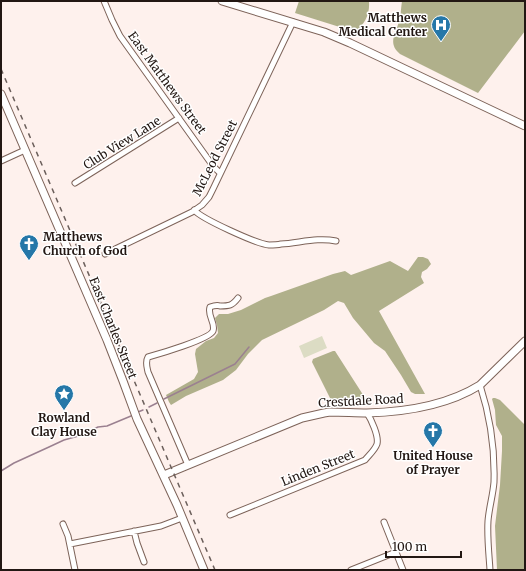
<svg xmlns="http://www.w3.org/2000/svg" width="526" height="571" viewBox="0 0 526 571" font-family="Merriweather,serif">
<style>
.green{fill:#dcdcc4}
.forest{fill:#b0b08b}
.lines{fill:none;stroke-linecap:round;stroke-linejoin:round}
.stream{stroke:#9b8090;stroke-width:1.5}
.street-casing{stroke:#7d6359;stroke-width:7}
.secondary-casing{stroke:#7d6359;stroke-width:9}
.street{stroke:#fff;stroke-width:5}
.secondary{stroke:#fff;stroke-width:7}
.rail{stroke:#6b5f5b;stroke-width:1.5;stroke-dasharray:5 5;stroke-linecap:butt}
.labels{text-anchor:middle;stroke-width:3;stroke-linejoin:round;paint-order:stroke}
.poi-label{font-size:12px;font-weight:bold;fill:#221713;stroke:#fff}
.street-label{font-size:12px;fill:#221713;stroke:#fff}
</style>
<rect width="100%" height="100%" fill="#fef1ed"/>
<path class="green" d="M 322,336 L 327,348 L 304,358 L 299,346 Z"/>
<path class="forest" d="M 299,1 L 369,1 C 370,14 365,24 355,32 L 352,32 L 346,29 L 295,13 Z
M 402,1 L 525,1 L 525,31 L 478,93 L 400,54 C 387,43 396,34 399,21 C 401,14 401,7 402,1 Z
M 418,257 L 423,257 L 428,259 L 431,264 L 427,269 L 422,272 L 421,277 L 424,283 L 379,311 L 425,394 L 415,394 L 411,392 L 401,375 L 385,351 L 374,343 L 353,318 L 344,303 L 338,301 L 324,310 L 262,340 L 248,354 L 236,370 L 223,380 L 186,396 L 171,405 L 169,402 L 166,395 L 194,379 L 198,372 L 195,354 L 196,349 L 206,341 L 214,338 L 218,333 L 217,325 L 215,318 L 219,314 L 228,314 L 241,310 L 265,298 L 271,296 L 333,274 L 345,271 L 351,275 L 390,261 L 408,271 Z
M 333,351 L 335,351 L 367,401 L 332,402 L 312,362 L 313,359 Z
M 493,398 L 495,398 L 500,400 L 525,425 L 525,570 L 497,570 L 495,526 L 500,485 L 502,451 L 502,436 L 496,425 L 495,410 L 492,399 Z"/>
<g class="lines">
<path class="stream" d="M 164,399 L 235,364 L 249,347
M 149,407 L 157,403
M 138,412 L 143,410
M 1,471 L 14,463 L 49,447 L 64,440 L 82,435 L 98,427 L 107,426 L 131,416"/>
<defs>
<path id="street" d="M 104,1 L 112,20 L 120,36 L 213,166 L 220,173
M 1,161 L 25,150
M 75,183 L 179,118
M 194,210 C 202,219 257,244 269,245 C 273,245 277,245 281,244 C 299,243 318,237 336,241
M 105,254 L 192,212 L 202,205 L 209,197 L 213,189 L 293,22
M 480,385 C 490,416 495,449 494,482 C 493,495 489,508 488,521 C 487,537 489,554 490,570
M 188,465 L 148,372 C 147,367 145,362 148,357 C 159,354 210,339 213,331 C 216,323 207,316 210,307 C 213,306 217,305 220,306 C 229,306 232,306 238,298
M 230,515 L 365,460 C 369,455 375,450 377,444 C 379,436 371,419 367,413
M 384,522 L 403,570
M 63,524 L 68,536 L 75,570
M 134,531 L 137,543 L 144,562
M 70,544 L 161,526 L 182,518
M 351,570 L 396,552"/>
<path id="secondary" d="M 222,1 L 324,32 L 350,43 L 525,126
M 1,94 L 107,340 L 123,381 L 137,419 L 177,505 L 204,570
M 164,475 L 302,418 L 324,413 L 330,412 C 343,412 355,413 367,413 C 404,412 448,405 480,385 L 525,341"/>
</defs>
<use href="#street" class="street-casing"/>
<use href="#secondary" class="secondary-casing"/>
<use href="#street" class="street"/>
<use href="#secondary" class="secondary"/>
<path class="rail" d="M 1,69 L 215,570"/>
</g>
<defs>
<symbol id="hospital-pin" viewBox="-11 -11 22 30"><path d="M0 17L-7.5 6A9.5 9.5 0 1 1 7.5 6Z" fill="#2577a8" stroke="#fff"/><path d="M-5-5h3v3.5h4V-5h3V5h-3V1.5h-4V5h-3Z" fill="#fff"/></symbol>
<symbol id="church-pin" viewBox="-11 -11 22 30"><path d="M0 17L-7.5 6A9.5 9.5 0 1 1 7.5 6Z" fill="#2577a8" stroke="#fff"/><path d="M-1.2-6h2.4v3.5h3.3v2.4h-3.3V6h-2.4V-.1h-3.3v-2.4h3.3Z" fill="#fff"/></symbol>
<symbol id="sight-pin" viewBox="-11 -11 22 30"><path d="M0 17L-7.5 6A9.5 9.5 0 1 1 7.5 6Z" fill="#2577a8" stroke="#fff"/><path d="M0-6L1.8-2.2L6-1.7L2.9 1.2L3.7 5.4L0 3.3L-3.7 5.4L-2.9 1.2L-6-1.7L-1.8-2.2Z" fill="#fff"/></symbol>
</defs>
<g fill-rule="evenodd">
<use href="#hospital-pin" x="430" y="14" width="22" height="30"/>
<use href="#church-pin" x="18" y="233" width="22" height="30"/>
<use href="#sight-pin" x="53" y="383" width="22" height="30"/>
<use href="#church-pin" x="422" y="420" width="22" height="30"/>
</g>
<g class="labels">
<g class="poi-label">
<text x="427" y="22" text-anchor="end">Matthews<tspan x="427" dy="14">Medical Center</tspan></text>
<text x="43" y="241" text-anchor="start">Matthews<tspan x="43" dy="14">Church of God</tspan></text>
<text x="64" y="422">Rowland<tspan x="64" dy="14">Clay House</tspan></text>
<text x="433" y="460">United House<tspan x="433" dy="14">of Prayer</tspan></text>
</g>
<g class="street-label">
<text transform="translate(167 83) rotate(54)" y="4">East Matthews Street</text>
<text transform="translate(122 143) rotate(-32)" y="4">Club View Lane</text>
<text transform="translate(215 158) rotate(-63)" y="4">McLeod Street</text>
<text transform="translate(113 328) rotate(68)" y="4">East Charles Street</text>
<text transform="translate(361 401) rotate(-3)" y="4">Crestdale Road</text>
<text transform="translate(318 468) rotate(-22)" y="4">Linden Street</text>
</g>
</g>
<rect width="526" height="571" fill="none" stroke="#221713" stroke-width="4"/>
<path d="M386 551v6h75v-6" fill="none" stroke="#221713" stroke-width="2"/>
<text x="392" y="551" font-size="12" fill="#221713" stroke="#ffffff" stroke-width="3" paint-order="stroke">100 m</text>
</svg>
